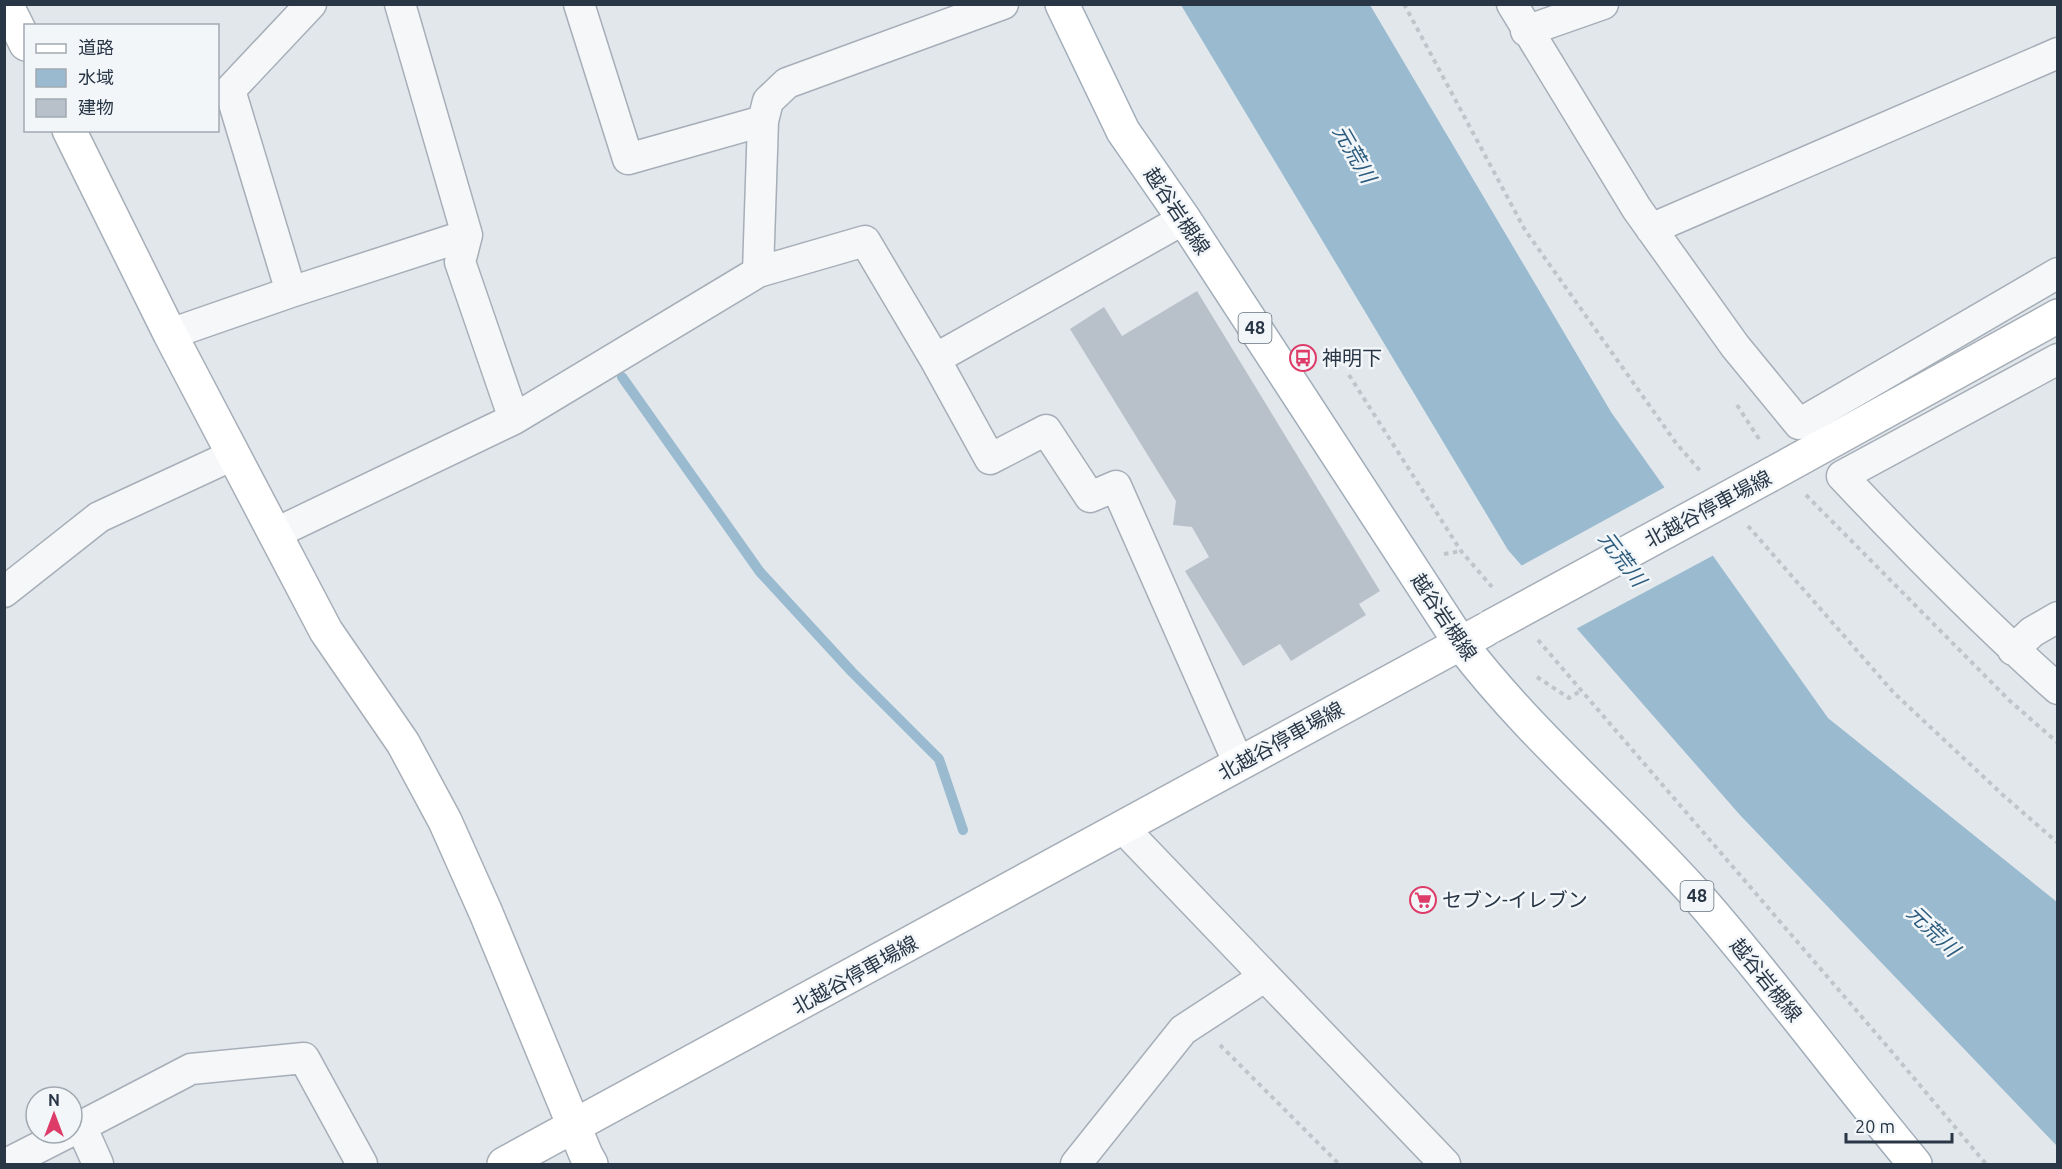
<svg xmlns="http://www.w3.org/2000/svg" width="2062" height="1169" viewBox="0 0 2062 1169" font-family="Ubuntu,'Noto Sans JP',sans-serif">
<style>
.water{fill:#99bacf}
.pier{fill:#e2e7ec}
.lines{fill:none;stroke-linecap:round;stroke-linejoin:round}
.stream{stroke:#99bacf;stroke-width:10}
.building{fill:#b8c1ca}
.street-casing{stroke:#a6aeb7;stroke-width:33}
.secondary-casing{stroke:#a6aeb7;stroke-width:36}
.primary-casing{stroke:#a0adb9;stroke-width:36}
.path{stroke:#c0c5ca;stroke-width:4;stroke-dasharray:4.5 4.5;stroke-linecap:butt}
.street{stroke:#f5f7f9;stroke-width:30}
.secondary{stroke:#fff;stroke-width:33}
.primary{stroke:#fff;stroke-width:33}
.secondary-bridge-casing{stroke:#a6aeb7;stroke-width:36;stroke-linecap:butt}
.secondary-bridge{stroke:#fff;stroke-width:33}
.labels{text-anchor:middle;stroke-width:5;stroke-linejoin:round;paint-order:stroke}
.shield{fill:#f2f6f9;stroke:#65707c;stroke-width:1.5}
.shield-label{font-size:18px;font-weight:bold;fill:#283646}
.street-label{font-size:20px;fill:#283646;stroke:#f2f6f9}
.poi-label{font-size:20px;fill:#283646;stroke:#f2f6f9;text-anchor:start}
.water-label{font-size:21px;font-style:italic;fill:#2d5c7e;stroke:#f2f6f9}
</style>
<rect width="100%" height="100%" fill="#e2e7ec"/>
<path class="water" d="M 1181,5 L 1370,5 L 1611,412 L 1828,718 L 2057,902 L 2057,1146 L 1740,815 L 1508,550 Z"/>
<path class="pier" d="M 1667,486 L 1716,554 L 1574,630 L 1519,567 Z"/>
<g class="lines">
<path class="stream" d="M 622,377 L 760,572 L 852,672 L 939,759 L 963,830"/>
</g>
<path class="building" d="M 1197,291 L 1380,591 L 1359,604 L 1366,615 L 1291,661 L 1280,644 L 1243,666 L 1185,571 L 1209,557 L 1192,527 L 1173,525 L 1176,501 L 1070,329 L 1104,307 L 1122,336 Z"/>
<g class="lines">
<defs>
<path id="street" d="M 400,4 L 467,235 L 460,262 L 514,419
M 579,4 L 628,159 L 763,121
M 1512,4 L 1637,209 L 1735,346 L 1799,424 L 2058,273
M 1526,31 L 1603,4
M 1651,229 L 2058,53
M 758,272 L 865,241 L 935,359 L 990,459 L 1046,430 L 1090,497 L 1116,486 L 1239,764
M 291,292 L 230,90 L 311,4
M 170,334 L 291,292 L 467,235
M 935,359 L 1184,219
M 2058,359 L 1842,476 C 1911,549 1982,622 2058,689
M 274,534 L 514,419 L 758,272 L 763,121 L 768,101 L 787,83 L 1003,4
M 4,592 L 99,517 L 233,455
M 2013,650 L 2032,632 L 2058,617
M 1123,828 L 1445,1164
M 81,1126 L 98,1164
M 72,1131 L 191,1069 L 304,1058 L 362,1164
M 6,1164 L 67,1133
M 1076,1164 L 1183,1030 L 1264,977"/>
<path id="secondary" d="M 6,4 L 26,44
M 69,130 L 170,334 L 326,631 L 403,743 L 445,821 L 486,913 L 586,1155 L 591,1164
M 1770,475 L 2058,316
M 504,1164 L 1485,630"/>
<path id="primary" d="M 1062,4 L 1123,131 L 1184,219 L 1461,644 C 1532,737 1623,812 1700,899 C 1775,985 1842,1077 1915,1164"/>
</defs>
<use href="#street" class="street-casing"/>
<use href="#secondary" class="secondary-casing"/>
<use href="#primary" class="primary-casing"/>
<path class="path" d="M 1404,4 L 1525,230 L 1676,443 L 1702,473
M 1349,375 L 1461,551 L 1492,587
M 1737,405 L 1761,442
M 1806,495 L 2010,701 L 2058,743
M 1748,526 L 1894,693 L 2004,796 L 2058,843
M 1444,554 L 1461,551
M 1538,640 L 1892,1052 L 1986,1164
M 1537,677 L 1569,698 L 1582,690
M 1220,1045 L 1339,1164"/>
<use href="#street" class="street"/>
<use href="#secondary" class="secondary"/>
<use href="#primary" class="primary"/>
<defs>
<path id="secondary-bridge" d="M 1490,627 L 1770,475"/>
</defs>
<use href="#secondary-bridge" class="secondary-bridge-casing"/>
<use href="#secondary-bridge" class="secondary-bridge"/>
</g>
<defs>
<symbol id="bus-ring" viewBox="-11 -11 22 22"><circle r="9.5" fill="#f2f6f9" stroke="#dd3b68" stroke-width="1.5"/><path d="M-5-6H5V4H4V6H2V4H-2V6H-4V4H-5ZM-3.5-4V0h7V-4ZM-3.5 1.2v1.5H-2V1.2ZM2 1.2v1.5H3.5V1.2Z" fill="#dd3b68"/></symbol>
<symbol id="supermarket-ring" viewBox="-11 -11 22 22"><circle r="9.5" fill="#f2f6f9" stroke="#dd3b68" stroke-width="1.5"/><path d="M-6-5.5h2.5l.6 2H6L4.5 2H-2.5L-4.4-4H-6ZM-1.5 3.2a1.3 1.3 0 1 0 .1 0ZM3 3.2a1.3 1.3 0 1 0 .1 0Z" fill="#dd3b68"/></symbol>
</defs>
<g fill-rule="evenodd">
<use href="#bus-ring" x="1288" y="343" width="30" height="30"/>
<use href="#supermarket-ring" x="1408" y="885" width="30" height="30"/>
</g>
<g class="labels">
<g class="shield">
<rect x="1238.5" y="313" width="33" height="30" rx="4.5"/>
<rect x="1680.5" y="881" width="33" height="30" rx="4.5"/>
</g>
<g class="shield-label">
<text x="1255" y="334">48</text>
<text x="1697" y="902">48</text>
</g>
<g class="street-label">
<text transform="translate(1177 211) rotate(56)" y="7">越谷岩槻線</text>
<text transform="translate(1708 509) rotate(-28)" y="7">北越谷停車場線</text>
<text transform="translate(1444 617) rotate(56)" y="7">越谷岩槻線</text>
<text transform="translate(1281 741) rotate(-29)" y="7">北越谷停車場線</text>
<text transform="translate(855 975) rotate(-29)" y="7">北越谷停車場線</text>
<text transform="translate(1766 980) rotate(51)" y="7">越谷岩槻線</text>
</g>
<g class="poi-label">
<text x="1322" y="365">神明下</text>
<text x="1442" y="907">セブン-イレブン</text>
</g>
<g class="water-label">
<text transform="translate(1354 154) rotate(60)" y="7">元荒川</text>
<text transform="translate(1622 559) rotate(53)" y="7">元荒川</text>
<text transform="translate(1933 931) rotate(44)" y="7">元荒川</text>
</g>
</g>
<rect width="2062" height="1169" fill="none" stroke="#283646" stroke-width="12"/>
<rect x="24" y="24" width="195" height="108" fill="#f2f6f9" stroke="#a1a9b1" stroke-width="1.5"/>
<rect x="36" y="44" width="30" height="9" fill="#ffffff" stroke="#a1a9b1" stroke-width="1.5"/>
<text x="78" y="54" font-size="18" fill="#283646">道路</text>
<rect x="36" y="69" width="30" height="18" fill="#99bacf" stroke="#a1a9b1" stroke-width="1.5"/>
<text x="78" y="84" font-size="18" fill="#283646">水域</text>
<rect x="36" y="99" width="30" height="18" fill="#b8c1ca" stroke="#a1a9b1" stroke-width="1.5"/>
<text x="78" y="114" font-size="18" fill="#283646">建物</text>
<g transform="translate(54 1115)"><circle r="28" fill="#f2f6f9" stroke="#a1a9b1" stroke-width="1.5"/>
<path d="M0-4.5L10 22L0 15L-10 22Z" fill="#dd3b68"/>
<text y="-9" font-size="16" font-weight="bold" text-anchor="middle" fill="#283646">N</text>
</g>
<path d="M1846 1133v9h106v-9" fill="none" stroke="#283646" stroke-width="3"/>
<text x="1855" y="1133" font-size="18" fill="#283646" stroke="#f2f6f9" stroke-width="4.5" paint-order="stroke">20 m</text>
</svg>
